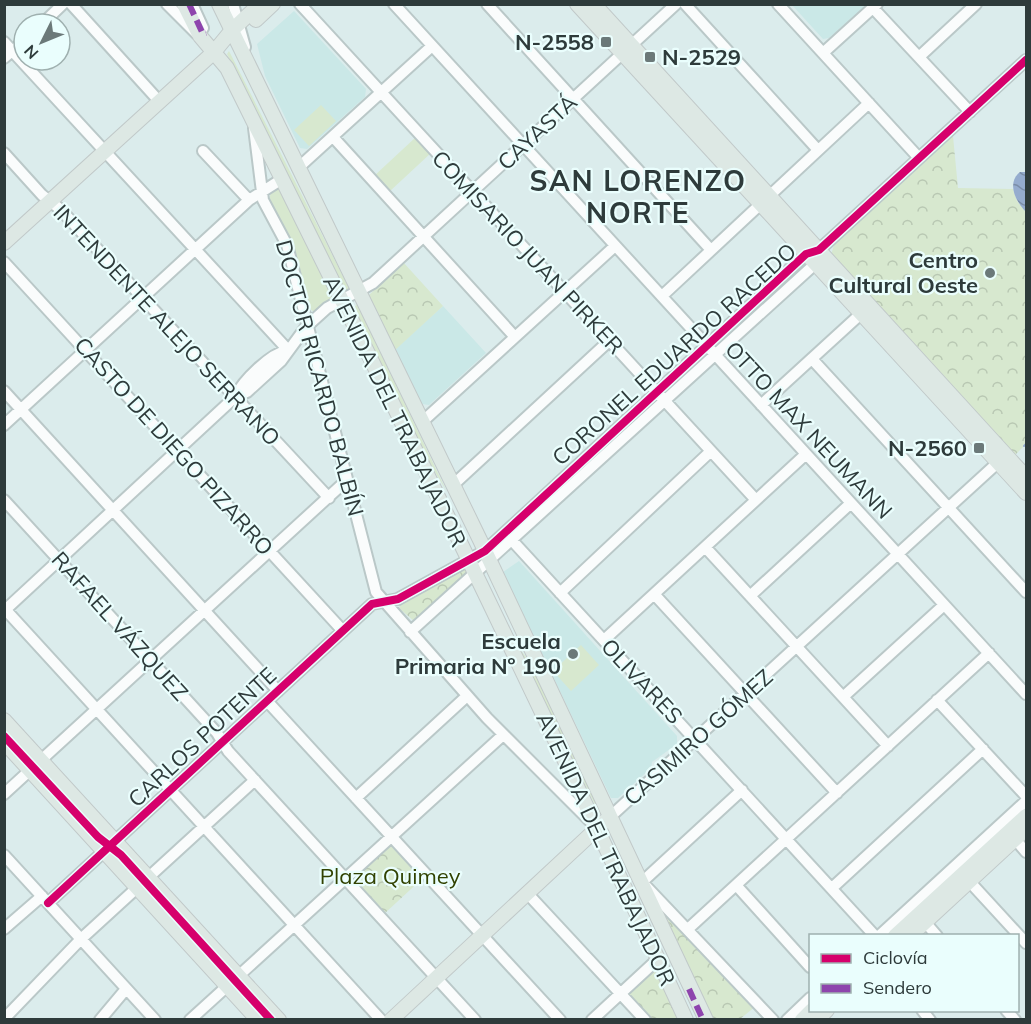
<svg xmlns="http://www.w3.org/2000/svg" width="1031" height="1024" viewBox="0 0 1031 1024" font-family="Mulish,sans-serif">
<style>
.built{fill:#cae8e7}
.green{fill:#d7e8cf}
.park{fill:url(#park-crowns)}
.water{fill:url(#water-waves)}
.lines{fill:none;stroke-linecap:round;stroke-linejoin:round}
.stream{stroke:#95acce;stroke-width:2}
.minor-casing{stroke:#bac8c8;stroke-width:14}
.major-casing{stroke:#c1c9c9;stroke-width:16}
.minor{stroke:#fafcfc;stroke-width:10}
.major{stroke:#dde8e4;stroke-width:14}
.quiet{stroke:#8e44ad;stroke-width:6;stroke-dasharray:12 6;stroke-linecap:butt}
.cycleway-casing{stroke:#eafefd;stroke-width:11}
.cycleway{stroke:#d6006c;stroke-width:8}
.poi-dot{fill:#6b7979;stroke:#eafefd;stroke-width:2}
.labels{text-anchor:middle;stroke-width:4.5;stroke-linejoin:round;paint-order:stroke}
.poi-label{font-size:22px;font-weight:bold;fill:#2e3b3b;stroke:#eafefd;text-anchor:end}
.street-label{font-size:22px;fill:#2e3b3b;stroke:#eafefd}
.park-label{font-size:22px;fill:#314201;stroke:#eafefd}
.district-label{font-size:28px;font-weight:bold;letter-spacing:1.5px;fill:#2e3b3b;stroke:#eafefd}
</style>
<defs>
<pattern id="park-crowns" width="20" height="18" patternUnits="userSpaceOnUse" patternTransform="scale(1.5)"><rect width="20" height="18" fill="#d7e8cf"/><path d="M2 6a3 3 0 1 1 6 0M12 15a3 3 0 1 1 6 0" fill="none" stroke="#b9c8b3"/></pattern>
<pattern id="water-waves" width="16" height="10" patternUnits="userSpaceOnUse" patternTransform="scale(1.5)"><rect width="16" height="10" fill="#95acce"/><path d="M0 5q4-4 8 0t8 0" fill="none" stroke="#7a8da8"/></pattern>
</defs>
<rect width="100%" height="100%" fill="#dbecec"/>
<path class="built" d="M 792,5 L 866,5 L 829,38 L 823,39 Z
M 294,11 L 366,89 L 365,97 L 307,149 L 300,148 L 265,76 L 257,44 Z
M 443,306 L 486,353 L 429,405 L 422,404 L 394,350 Z
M 519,561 L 677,736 L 677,744 L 652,762 L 651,768 L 618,798 L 611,798 L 503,572 Z"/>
<path class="green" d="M 229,51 L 349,288 L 348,291 L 345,290 L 227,54 Z
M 321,105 L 336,121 L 309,146 L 294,130 Z
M 416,137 L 431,153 L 389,192 L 374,176 Z
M 280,186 L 334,297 L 315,313 L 309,308 L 288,238 L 268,203 L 271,192 Z
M 357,304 L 359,308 L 447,492 L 429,462 L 354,308 Z
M 581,645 L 599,665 L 571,691 L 553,671 Z
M 518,646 L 530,663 L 601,814 L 599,813 Z"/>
<path class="park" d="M 953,136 L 958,188 L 1013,189 L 1017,201 L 1026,212 L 1026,444 L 1014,456 L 831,255 L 834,245 Z
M 403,262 L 443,306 L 393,352 L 368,296 Z
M 464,565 L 470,572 L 414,621 L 400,609 L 399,604 Z
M 390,845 L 423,878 L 384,914 L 356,883 L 354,877 Z
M 659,906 L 756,1006 L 740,1019 L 710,1019 Z
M 656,968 L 682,1019 L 651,1019 L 629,997 L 628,993 Z"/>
<path class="water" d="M 1020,172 L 1026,172 L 1026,212 C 1016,202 1006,183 1020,172 Z"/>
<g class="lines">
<path class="stream" d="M 1024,446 L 1026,444"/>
<defs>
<path id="minor" d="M 71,4 L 159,101
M 167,4 L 197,34
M 192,4 L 203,28
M 233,4 L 245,47
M 300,4 L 756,500
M 394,4 L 1026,694
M 487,4 L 711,250
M 685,4 L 818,150
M 778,4 L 919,158
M 873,8 L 970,112
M 42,24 L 63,4
M 4,42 L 288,350
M 823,53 L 877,4
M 919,57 L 976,4
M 4,58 L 24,41
M 254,128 L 263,200 L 287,245 L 376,592 L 487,718 L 593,824
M 333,137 L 515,337
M 203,151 L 249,200
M 4,153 L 42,195 L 60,209 L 329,498
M 298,168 L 432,46
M 4,262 L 343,631
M 662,296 L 869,103
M 812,359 L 1026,592
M 4,391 L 278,691
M 235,397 L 247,392 L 281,361 L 306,327 L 327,308 L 373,283 L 676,4
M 761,405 L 865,310
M 422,422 L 615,246
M 4,425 L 249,200 L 282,179
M 453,485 L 609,341
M 4,500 L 217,733 L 228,751 L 475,1020
M 508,536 L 875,936
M 705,547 L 888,746
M 560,593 L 711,451
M 654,594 L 837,793
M 750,596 L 851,503
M 4,608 L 381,1020
M 4,611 L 235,397 C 243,380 270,354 288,350
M 410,632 L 815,264 L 817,257
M 604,640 L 806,454
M 843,697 L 944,605
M 937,700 L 1026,796
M 267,701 L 560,1020
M 742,790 L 642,882 L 773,1020
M 4,794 L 347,480
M 356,798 L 467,696
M 611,816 L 1004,457
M 1015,839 L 1026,852
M 4,855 L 155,1020
M 969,881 L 1026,943
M 736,885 L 810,967
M 832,888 L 983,749
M 527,893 L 645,1020
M 48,903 L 372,604 L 398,599 L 485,551 L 806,254 L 819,250 L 1026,60
M 925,922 L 937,936
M 4,929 L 42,896
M 688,929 L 989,653
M 879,936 L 1026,801
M 922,1010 L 930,1020
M 1006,1010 L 1015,1020
M 4,1019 L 81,939 L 255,780
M 100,1020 L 126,989
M 190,1020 L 503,735
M 592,1020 L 658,959
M 787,1020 L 810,998"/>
<path id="major" d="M 184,4 L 200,36 L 227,68 C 384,384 539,700 686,1020
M 219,4 L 480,540 L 706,1020
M 577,4 L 1026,493
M 594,4 L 1026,477
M 256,20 L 273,4
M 4,243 L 214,52 L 232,30 L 260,4
M 4,720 L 279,1020
M 4,742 L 258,1020
M 895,936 L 1026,816
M 910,936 L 1026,829
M 391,1020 L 605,821
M 802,1020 L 812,1010
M 817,1020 L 827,1010"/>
</defs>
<use href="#minor" class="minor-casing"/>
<use href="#major" class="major-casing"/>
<use href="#minor" class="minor"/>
<use href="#major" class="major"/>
<path class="quiet" d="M 189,4 L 203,34 L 206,33
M 689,989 L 703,1020"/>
<defs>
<path id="cycleway" d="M 4,736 L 98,837 L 121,855 L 271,1020
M 48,903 L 372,604 L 398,599 L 485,551 L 806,254 L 819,250 L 1026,60"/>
</defs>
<use href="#cycleway" class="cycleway-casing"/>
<use href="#cycleway" class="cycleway"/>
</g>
<g class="poi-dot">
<rect x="600" y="36" width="12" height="12" rx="3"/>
<rect x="644" y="51" width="12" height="12" rx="3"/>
<circle cx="990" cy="273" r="6"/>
<rect x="973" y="442" width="12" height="12" rx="3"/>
<circle cx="573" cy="654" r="6"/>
</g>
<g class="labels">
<g class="poi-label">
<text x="594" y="50">N-2558</text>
<text x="662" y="65" text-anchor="start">N-2529</text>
<text x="978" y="268">Centro<tspan x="978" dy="25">Cultural Oeste</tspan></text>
<text x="967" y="456">N-2560</text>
<text x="561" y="649">Escuela<tspan x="561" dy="25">Primaria Nº 190</tspan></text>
</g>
<g class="street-label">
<text transform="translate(537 132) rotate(-43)" y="8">CAYASTÁ</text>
<text transform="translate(528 252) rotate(47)" y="8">COMISARIO JUAN PIRKER</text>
<text transform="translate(167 325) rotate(47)" y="8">INTENDENTE ALEJO SERRANO</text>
<text transform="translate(674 354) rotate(-42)" y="8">CORONEL EDUARDO RACEDO</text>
<text transform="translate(320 378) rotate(75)" y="8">DOCTOR RICARDO BALBÍN</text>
<text transform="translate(395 411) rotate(64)" y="8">AVENIDA DEL TRABAJADOR</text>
<text transform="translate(809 430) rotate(47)" y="8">OTTO MAX NEUMANN</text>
<text transform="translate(174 446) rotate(48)" y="8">CASTO DE DIEGO PIZARRO</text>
<text transform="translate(120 626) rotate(48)" y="8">RAFAEL VÁZQUEZ</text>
<text transform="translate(642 681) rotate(47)" y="8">OLIVARES</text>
<text transform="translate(202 737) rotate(-43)" y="8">CARLOS POTENTE</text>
<text transform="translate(698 737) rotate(-42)" y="8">CASIMIRO GÓMEZ</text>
<text transform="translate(606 849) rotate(65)" y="8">AVENIDA DEL TRABAJADOR</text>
</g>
<g class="park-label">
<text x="390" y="884">Plaza Quimey</text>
</g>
<g class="district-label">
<text x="638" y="191">SAN LORENZO<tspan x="638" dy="32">NORTE</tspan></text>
</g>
</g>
<rect width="1031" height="1024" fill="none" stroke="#2e3b3b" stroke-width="12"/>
<rect x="809" y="934" width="210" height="78" fill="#eafefd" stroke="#9fb0af" stroke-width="1.5"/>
<rect x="821" y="954" width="30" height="9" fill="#d6006c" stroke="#9fb0af" stroke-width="1.5"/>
<text x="863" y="964" font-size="18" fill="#2e3b3b">Ciclovía</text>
<rect x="821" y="984" width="30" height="9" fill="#8e44ad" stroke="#9fb0af" stroke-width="1.5"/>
<text x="863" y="994" font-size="18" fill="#2e3b3b">Sendero</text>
<g transform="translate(42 42) rotate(227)"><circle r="28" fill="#eafefd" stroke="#9fb0af" stroke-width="1.5"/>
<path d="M0-4.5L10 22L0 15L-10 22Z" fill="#6b7979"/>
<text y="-9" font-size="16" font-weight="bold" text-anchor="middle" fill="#2e3b3b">N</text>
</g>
</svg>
